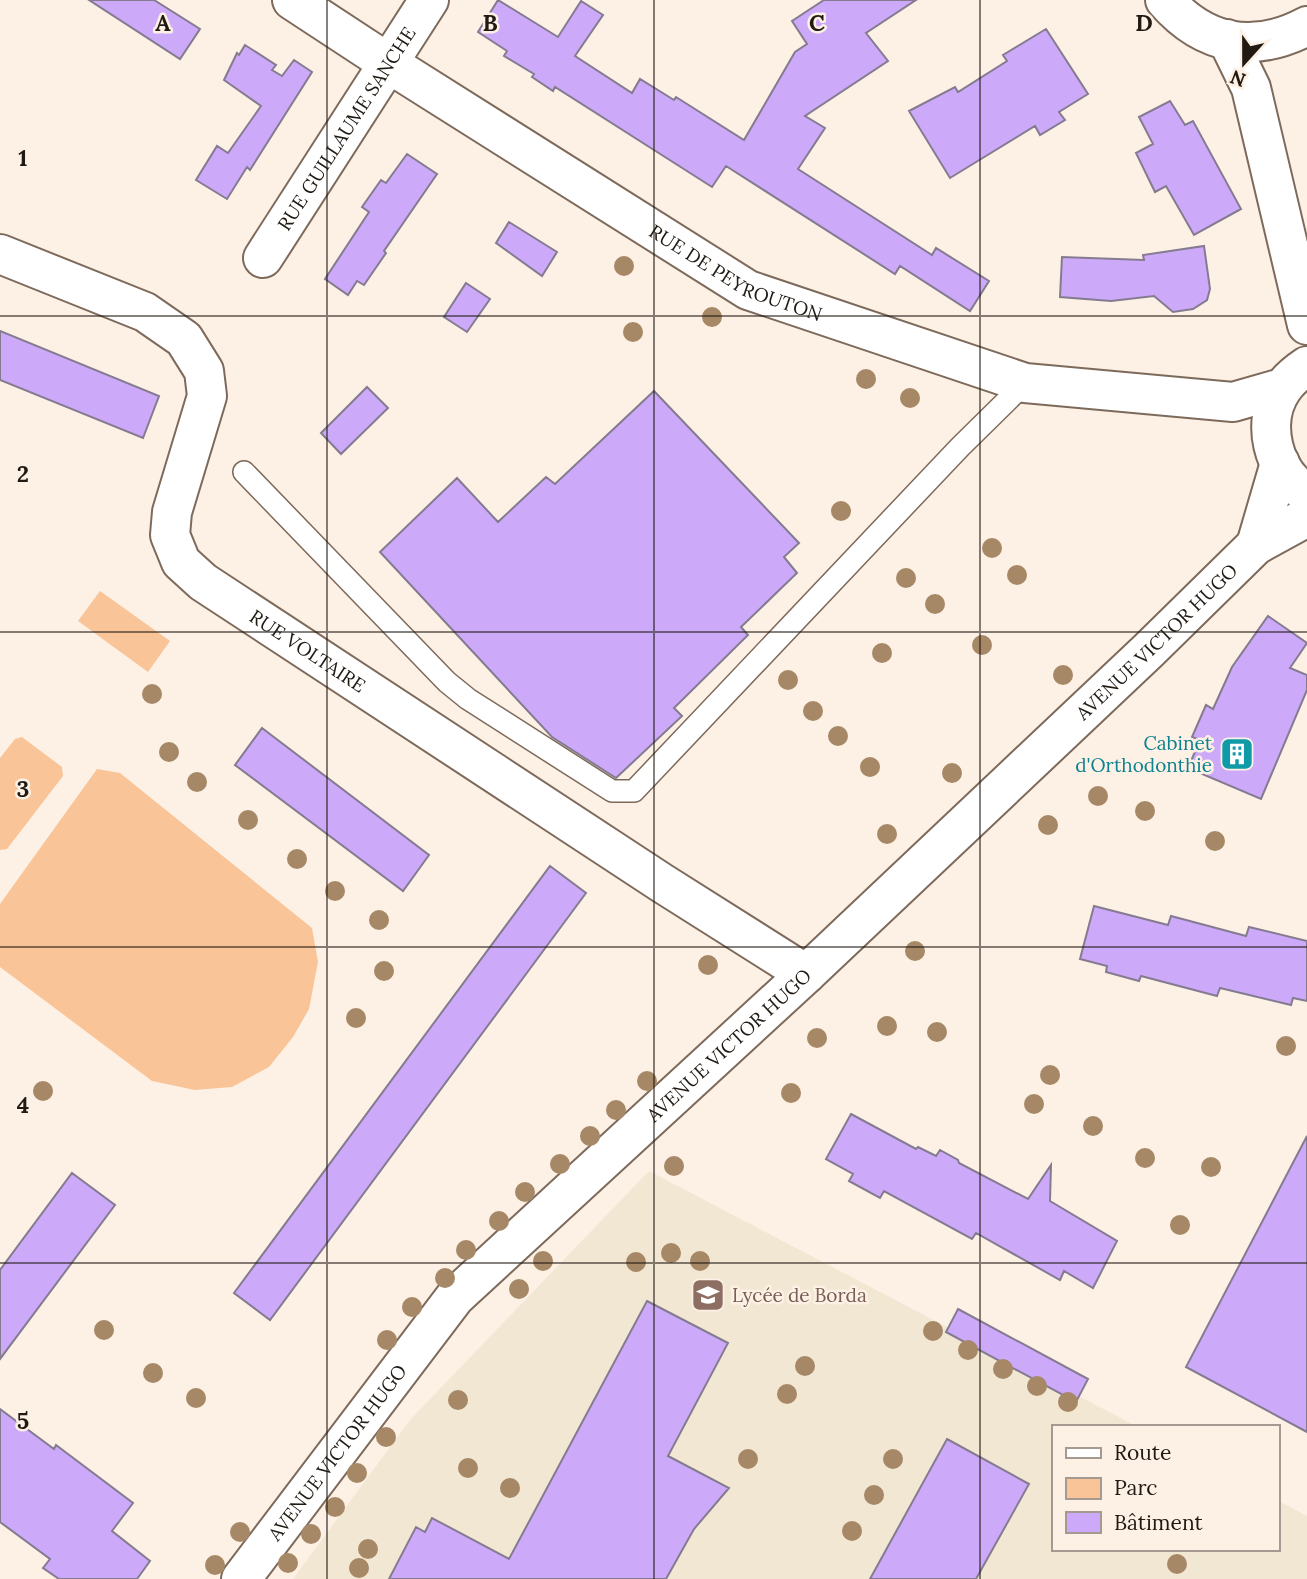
<svg xmlns="http://www.w3.org/2000/svg" width="1307" height="1579" viewBox="0 0 1307 1579" font-family="Lora,serif">
<style>
.education{fill:#f2e7d3}
.green{fill:#f9c598}
.building{fill:#ccaaf9;stroke:#847b90;stroke-width:2}
.lines{fill:none;stroke-linecap:round;stroke-linejoin:round}
.service-casing{stroke:#7d6a5b;stroke-width:24}
.minor-casing{stroke:#7d6a5b;stroke-width:42}
.secondary-casing{stroke:#7d6a5b;stroke-width:42}
.service{stroke:#fff;stroke-width:21}
.minor{stroke:#fff;stroke-width:38}
.secondary{stroke:#fff;stroke-width:38}
.tree{fill:#a68867}
.grid{fill:none;stroke:#211a13;stroke-width:2;stroke-opacity:0.55}
.labels{text-anchor:middle;stroke-width:5;stroke-linejoin:round;paint-order:stroke}
.street-label{font-size:19px;fill:#211a13;stroke:#fdf0e5}
.culture-label{font-size:19px;fill:#0d838f;stroke:#fdf0e5;text-anchor:end}
.education-label{font-size:19px;fill:#785e54;stroke:#fdf0e5;text-anchor:start}
.grid-label{font-size:23px;text-anchor:middle;font-weight:bold;fill:#211a13;stroke:#fdf0e5;stroke-width:5;stroke-linejoin:round;paint-order:stroke}
</style>
<rect width="100%" height="100%" fill="#fdf0e5"/>
<path class="education" d="M 649,1171 L 1138,1427 L 1053,1427 L 1053,1549 L 1277,1549 L 1277,1500 L 1307,1516 L 1307,1579 L 293,1579 L 410,1420 Z"/>
<path class="green" d="M 100,591 L 170,641 L 148,672 L 78,621 Z
M 22,737 L 62,767 L 63,776 L 7,849 L 0,850 L 0,758 L 15,739 Z
M 97,769 L 120,773 L 312,928 L 318,962 L 309,1009 L 293,1037 L 269,1067 L 232,1087 L 195,1090 L 152,1081 L 0,967 L 0,904 Z"/>
<path class="building" d="M 89,0 L 154,0 L 200,29 L 180,59 Z
M 498,0 L 558,37 L 581,1 L 603,15 L 575,56 L 632,93 L 640,79 L 674,100 L 676,97 L 744,140 L 795,52 L 807,44 L 792,21 L 824,0 L 916,0 L 866,33 L 888,61 L 805,116 L 825,128 L 798,169 L 932,255 L 936,248 L 989,281 L 970,311 L 900,266 L 895,274 L 726,166 L 712,187 L 555,87 L 553,91 L 532,77 L 534,74 L 504,56 L 507,51 L 478,32 Z
M 1046,29 L 1088,94 L 1059,112 L 1065,120 L 1040,135 L 1035,126 L 950,178 L 909,111 L 955,87 L 958,92 L 1007,61 L 1003,55 Z
M 245,45 L 276,65 L 272,70 L 282,76 L 294,60 L 312,72 L 250,170 L 247,167 L 227,199 L 196,180 L 217,146 L 228,153 L 261,106 L 224,80 L 237,53 L 239,55 Z
M 1170,101 L 1185,125 L 1193,121 L 1241,209 L 1194,235 L 1166,186 L 1155,192 L 1136,153 L 1153,144 L 1139,117 Z
M 407,154 L 437,174 L 384,251 L 386,253 L 364,285 L 357,281 L 348,295 L 325,279 L 369,212 L 362,207 L 381,180 L 386,183 Z
M 509,222 L 557,252 L 542,276 L 496,243 Z
M 1204,246 L 1210,289 L 1207,300 L 1193,309 L 1173,312 L 1154,296 L 1111,301 L 1060,297 L 1062,257 L 1144,260 L 1143,255 Z
M 466,283 L 490,299 L 467,332 L 444,317 Z
M 0,331 L 159,396 L 143,438 L 0,380 Z
M 367,387 L 388,408 L 341,454 L 321,433 Z
M 654,391 L 799,543 L 784,557 L 797,573 L 741,627 L 748,635 L 674,708 L 682,716 L 616,778 L 552,737 L 380,552 L 457,478 L 498,522 L 546,477 L 555,484 Z
M 1268,616 L 1307,643 L 1290,668 L 1307,675 L 1307,690 L 1261,799 L 1188,768 L 1200,740 L 1192,737 L 1206,705 L 1213,709 L 1232,667 Z
M 262,728 L 429,855 L 403,891 L 235,765 Z
M 550,866 L 586,893 L 270,1320 L 234,1293 Z
M 1094,906 L 1168,925 L 1171,916 L 1246,936 L 1249,927 L 1307,941 L 1307,1001 L 1293,998 L 1291,1005 L 1220,988 L 1217,996 L 1141,976 L 1139,981 L 1106,972 L 1107,966 L 1080,959 Z
M 851,1114 L 916,1149 L 918,1147 L 936,1156 L 940,1150 L 958,1160 L 959,1163 L 1028,1199 L 1051,1165 L 1050,1201 L 1117,1241 L 1093,1288 L 1064,1271 L 1060,1280 L 976,1233 L 972,1239 L 884,1191 L 880,1198 L 849,1181 L 853,1174 L 826,1159 Z
M 1307,1136 L 1307,1432 L 1186,1367 Z
M 72,1173 L 115,1205 L 0,1359 L 0,1270 Z
M 647,1301 L 728,1343 L 668,1456 L 729,1488 L 694,1529 L 666,1579 L 389,1579 L 416,1527 L 425,1532 L 432,1518 L 509,1559 Z
M 958,1309 L 1088,1379 L 1076,1402 L 946,1332 Z
M 0,1409 L 54,1449 L 56,1445 L 133,1503 L 112,1531 L 150,1561 L 137,1579 L 59,1579 L 43,1568 L 50,1559 L 0,1522 Z
M 947,1439 L 1029,1484 L 976,1579 L 870,1579 Z"/>
<g class="lines">
<defs>
<path id="service" d="M 244,472 L 447,682 L 468,699 L 612,791 L 634,791 L 960,447 L 1025,383"/>
<g id="minor">
<path id="s1" d="M 292,0 L 388,63 L 748,290 L 1025,383 L 1233,402 L 1282,388"/>
<path id="s2" d="M 0,254 L 145,312 L 184,339 L 204,371 L 207,396 L 172,512 L 170,535 L 181,562 L 203,582 L 662,883 L 806,974"/>
<path id="s3" d="M 263,258 L 429,0"/>
</g>
<g id="secondary">
<path d="M 1165,0 C 1205,46 1254,54 1307,26"/>
<path d="M 1227,39 L 1251,88 L 1307,325"/>
<path d="M 1307,366 C 1298,372 1290,378 1283,388 C 1260,421 1272,473 1307,493"/>
<path d="M 1256,545 L 1280,463"/>
<path id="s4" d="M 241,1579 L 455,1297 L 806,974 L 1149,650 L 1256,545 L 1307,517"/>
</g>
</defs>
<use href="#service" class="service-casing"/>
<use href="#minor" class="minor-casing"/>
<use href="#secondary" class="secondary-casing"/>
<use href="#service" class="service"/>
<use href="#minor" class="minor"/>
<use href="#secondary" class="secondary"/>
</g>
<g class="tree">
<circle cx="624" cy="266" r="10"/>
<circle cx="712" cy="317" r="10"/>
<circle cx="633" cy="332" r="10"/>
<circle cx="866" cy="379" r="10"/>
<circle cx="910" cy="398" r="10"/>
<circle cx="841" cy="511" r="10"/>
<circle cx="992" cy="548" r="10"/>
<circle cx="1017" cy="575" r="10"/>
<circle cx="906" cy="578" r="10"/>
<circle cx="935" cy="604" r="10"/>
<circle cx="982" cy="645" r="10"/>
<circle cx="882" cy="653" r="10"/>
<circle cx="1063" cy="675" r="10"/>
<circle cx="788" cy="680" r="10"/>
<circle cx="152" cy="694" r="10"/>
<circle cx="813" cy="711" r="10"/>
<circle cx="838" cy="736" r="10"/>
<circle cx="169" cy="752" r="10"/>
<circle cx="870" cy="767" r="10"/>
<circle cx="952" cy="773" r="10"/>
<circle cx="197" cy="782" r="10"/>
<circle cx="1098" cy="796" r="10"/>
<circle cx="1145" cy="811" r="10"/>
<circle cx="248" cy="820" r="10"/>
<circle cx="1048" cy="825" r="10"/>
<circle cx="887" cy="834" r="10"/>
<circle cx="1215" cy="841" r="10"/>
<circle cx="297" cy="859" r="10"/>
<circle cx="335" cy="891" r="10"/>
<circle cx="379" cy="920" r="10"/>
<circle cx="915" cy="951" r="10"/>
<circle cx="708" cy="965" r="10"/>
<circle cx="384" cy="971" r="10"/>
<circle cx="356" cy="1018" r="10"/>
<circle cx="887" cy="1026" r="10"/>
<circle cx="937" cy="1032" r="10"/>
<circle cx="817" cy="1038" r="10"/>
<circle cx="1286" cy="1046" r="10"/>
<circle cx="1050" cy="1075" r="10"/>
<circle cx="647" cy="1081" r="10"/>
<circle cx="43" cy="1091" r="10"/>
<circle cx="791" cy="1093" r="10"/>
<circle cx="1034" cy="1104" r="10"/>
<circle cx="616" cy="1110" r="10"/>
<circle cx="1093" cy="1126" r="10"/>
<circle cx="590" cy="1136" r="10"/>
<circle cx="1145" cy="1158" r="10"/>
<circle cx="560" cy="1164" r="10"/>
<circle cx="674" cy="1166" r="10"/>
<circle cx="1211" cy="1167" r="10"/>
<circle cx="525" cy="1192" r="10"/>
<circle cx="499" cy="1221" r="10"/>
<circle cx="1180" cy="1225" r="10"/>
<circle cx="466" cy="1250" r="10"/>
<circle cx="671" cy="1253" r="10"/>
<circle cx="543" cy="1261" r="10"/>
<circle cx="700" cy="1261" r="10"/>
<circle cx="636" cy="1262" r="10"/>
<circle cx="445" cy="1278" r="10"/>
<circle cx="519" cy="1289" r="10"/>
<circle cx="412" cy="1307" r="10"/>
<circle cx="104" cy="1330" r="10"/>
<circle cx="933" cy="1331" r="10"/>
<circle cx="387" cy="1340" r="10"/>
<circle cx="968" cy="1350" r="10"/>
<circle cx="805" cy="1366" r="10"/>
<circle cx="1003" cy="1369" r="10"/>
<circle cx="153" cy="1373" r="10"/>
<circle cx="1037" cy="1386" r="10"/>
<circle cx="787" cy="1394" r="10"/>
<circle cx="196" cy="1398" r="10"/>
<circle cx="458" cy="1400" r="10"/>
<circle cx="1068" cy="1402" r="10"/>
<circle cx="386" cy="1437" r="10"/>
<circle cx="748" cy="1459" r="10"/>
<circle cx="893" cy="1459" r="10"/>
<circle cx="468" cy="1468" r="10"/>
<circle cx="357" cy="1473" r="10"/>
<circle cx="510" cy="1488" r="10"/>
<circle cx="874" cy="1495" r="10"/>
<circle cx="335" cy="1507" r="10"/>
<circle cx="852" cy="1531" r="10"/>
<circle cx="240" cy="1532" r="10"/>
<circle cx="311" cy="1534" r="10"/>
<circle cx="368" cy="1549" r="10"/>
<circle cx="288" cy="1563" r="10"/>
<circle cx="1177" cy="1564" r="10"/>
<circle cx="215" cy="1565" r="10"/>
<circle cx="359" cy="1568" r="10"/>
</g>
<path class="grid" d="M 327,0 L 327,1579M 654,0 L 654,1579M 980,0 L 980,1579M 0,316 L 1307,316M 0,632 L 1307,632M 0,947 L 1307,947M 0,1263 L 1307,1263"/>
<defs>
<symbol id="building-square" viewBox="-11 -11 22 22"><rect x="-9" y="-9" width="18" height="18" rx="4" fill="#0f9aa8" stroke="#fdf0e5"/><path d="M-4-6H4V6H1V3H-1V6H-4ZM-2.5-4.3h1.7v1.8h-1.7ZM.8-4.3h1.7v1.8H.8ZM-2.5-1h1.7V.8h-1.7ZM.8-1h1.7V.8H.8Z" fill="#fff"/></symbol>
<symbol id="school-square" viewBox="-11 -11 22 22"><rect x="-9" y="-9" width="18" height="18" rx="4" fill="#8d6e63" stroke="#fdf0e5"/><path d="M0-5L7-2L0 1L-7-2ZM-4 1L0 2.5L4 1V4Q0 6-4 4Z" fill="#fff"/></symbol>
</defs>
<g fill-rule="evenodd">
<use href="#building-square" x="1218" y="735" width="38" height="38"/>
<use href="#school-square" x="689" y="1276" width="38" height="38"/>
</g>
<g class="labels">
<g class="street-label">
<text dy="7" stroke="none"><textPath href="#s3" startOffset="154">RUE GUILLAUME SANCHE</textPath></text>
<text dy="7" stroke="none"><textPath href="#s1" startOffset="522">RUE DE PEYROUTON</textPath></text>
<text dy="7" stroke="none"><textPath href="#s4" startOffset="1314">AVENUE VICTOR HUGO</textPath></text>
<text dy="7" stroke="none"><textPath href="#s2" startOffset="595">RUE VOLTAIRE</textPath></text>
<text dy="7" stroke="none"><textPath href="#s4" startOffset="726">AVENUE VICTOR HUGO</textPath></text>
<text dy="7" stroke="none"><textPath href="#s4" startOffset="159">AVENUE VICTOR HUGO</textPath></text>
</g>
<g class="culture-label">
<text x="1212" y="750">Cabinet<tspan x="1212" dy="22">d'Orthodonthie</tspan></text>
</g>
<g class="education-label">
<text x="732" y="1302">Lycée de Borda</text>
</g>
</g>
<g class="grid-label">
<text x="163" y="31">A</text>
<text x="490" y="31">B</text>
<text x="817" y="31">C</text>
<text x="1144" y="31">D</text>
<text x="23" y="166">1</text>
<text x="23" y="482">2</text>
<text x="23" y="797">3</text>
<text x="23" y="1113">4</text>
<text x="23" y="1429">5</text>
</g>
<rect x="1052" y="1425" width="228" height="126" fill="#fdf0e5" stroke="#a59a91" stroke-width="2"/>
<rect x="1066" y="1448" width="35" height="10" fill="#ffffff" stroke="#a59a91" stroke-width="2"/>
<text x="1114" y="1460" font-size="21" fill="#211a13">Route</text>
<rect x="1066" y="1478" width="35" height="21" fill="#f9c598" stroke="#a59a91" stroke-width="2"/>
<text x="1114" y="1495" font-size="21" fill="#211a13">Parc</text>
<rect x="1066" y="1512" width="35" height="21" fill="#ccaaf9" stroke="#a59a91" stroke-width="2"/>
<text x="1114" y="1530" font-size="21" fill="#211a13">Bâtiment</text>
<g transform="translate(1244 63) rotate(201)" stroke="#fdf0e5" stroke-width="5" paint-order="stroke">
<path d="M0-5L12 26L0 18L-12 26Z" fill="#211a13"/>
<text y="-10" font-size="19" font-weight="bold" text-anchor="middle" fill="#211a13">N</text>
</g>
</svg>
